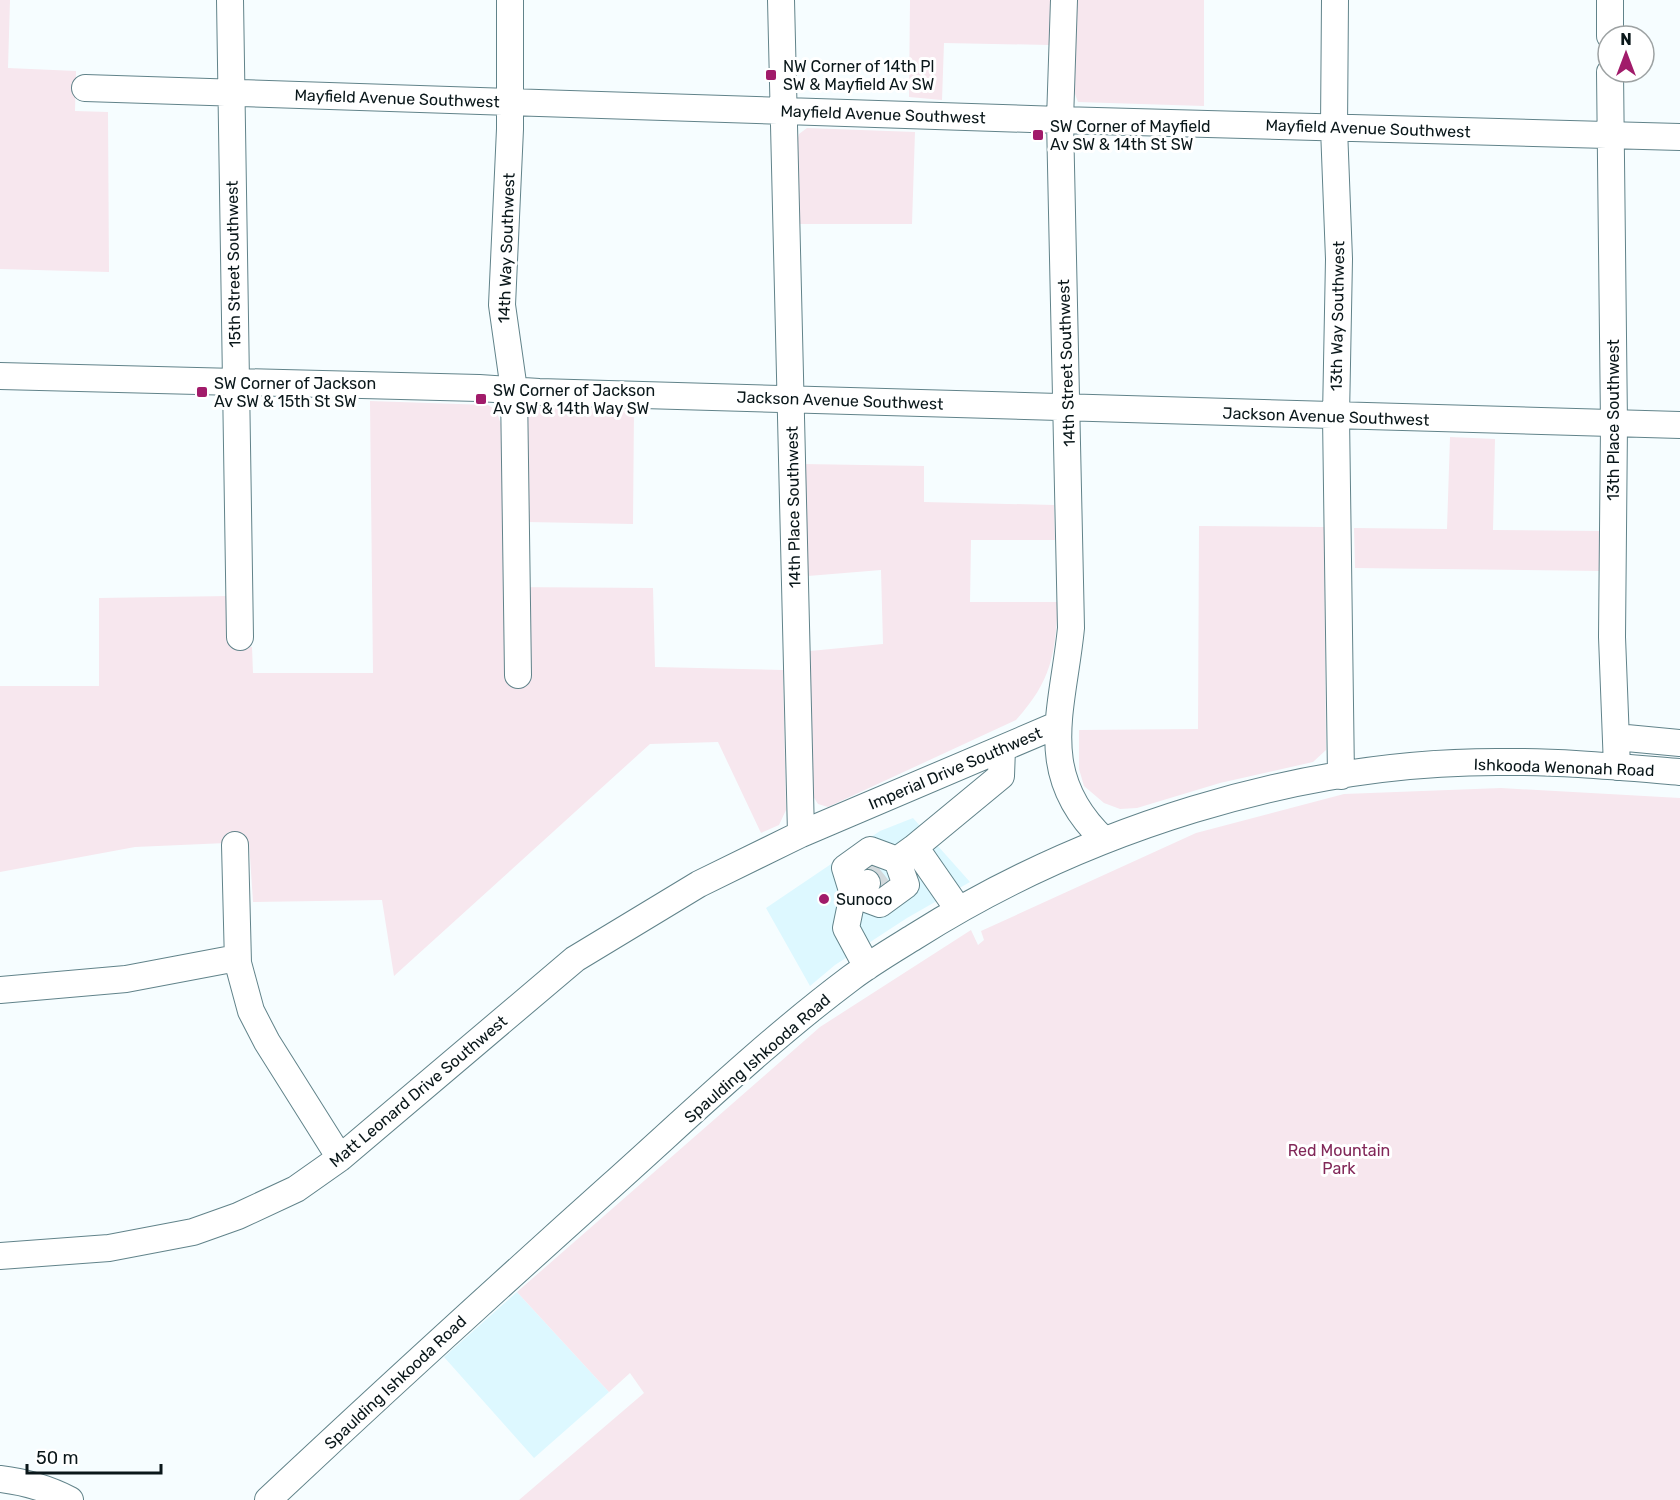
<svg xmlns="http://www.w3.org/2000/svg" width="1680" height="1500" viewBox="0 0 1680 1500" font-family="Rubik,sans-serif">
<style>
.built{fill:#ddf8ff}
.green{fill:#f7e7ee}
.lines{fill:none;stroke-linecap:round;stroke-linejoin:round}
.minor-tunnel{stroke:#d3dadd;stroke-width:26;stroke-dasharray:26 13;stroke-linecap:butt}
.minor-casing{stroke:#61838a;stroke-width:28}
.minor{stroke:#fff;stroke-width:26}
.poi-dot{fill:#a11b6a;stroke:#fff;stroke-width:2}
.labels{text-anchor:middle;stroke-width:6;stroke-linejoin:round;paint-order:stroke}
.poi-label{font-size:16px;fill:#0a171a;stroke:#fff;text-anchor:start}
.street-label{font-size:16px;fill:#0a171a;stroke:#fff}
.park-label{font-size:16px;fill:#812758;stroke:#fff}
</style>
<rect width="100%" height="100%" fill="#f6fdff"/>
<path class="built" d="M 913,818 L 970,882 L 907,918 L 835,965 L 810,986 L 766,908 L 880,831 Z
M 517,1292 L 609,1392 L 534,1458 L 444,1357 Z"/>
<path class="green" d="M 0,0 L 10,0 L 8,68 L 76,71 L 75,111 L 108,112 L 109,272 L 0,269 Z
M 910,0 L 1053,0 L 1049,45 L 944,43 L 942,100 L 909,97 Z
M 1075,0 L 1204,0 L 1204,106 L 1078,102 L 1075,94 Z
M 807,128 L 915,132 L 912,224 L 799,224 L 796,146 L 799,134 Z
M 370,401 L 488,405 L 496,410 L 502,427 L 503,587 L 653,588 L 655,667 L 783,670 L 786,810 L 779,825 L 761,833 L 718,742 L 650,744 L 394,976 L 382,900 L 253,902 L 249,842 L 135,847 L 0,872 L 0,686 L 99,686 L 99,598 L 229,596 L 229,646 L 252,647 L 253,673 L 373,673 Z
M 536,407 L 634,409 L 633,524 L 527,522 L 528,417 Z
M 1450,437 L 1495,439 L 1493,530 L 1601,531 L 1601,571 L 1355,568 L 1354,528 L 1447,529 Z
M 803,464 L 924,466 L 924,502 L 1054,505 L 1055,540 L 971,540 L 970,602 L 1058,602 C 1055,655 1052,680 1016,720 L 828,807 L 818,804 L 813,796 L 810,651 L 883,644 L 881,570 L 808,576 Z
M 1199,526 L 1324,527 L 1326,750 L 1313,762 L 1220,783 L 1137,808 L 1120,809 L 1104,803 L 1084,786 L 1079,769 L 1079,730 L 1198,729 Z
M 1501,788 L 1680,798 L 1680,1500 L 519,1500 L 644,1393 L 630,1373 L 609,1392 L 517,1292 L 820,1027 L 971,930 L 978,945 L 984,940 L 981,931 L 1196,833 L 1344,794 Z"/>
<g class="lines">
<path class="minor-tunnel" d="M 868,883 L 882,872"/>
<defs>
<path id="minor" d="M 230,0 L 240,637
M 510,0 L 510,129 L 502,305 L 514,390 L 518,675
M 781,0 L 801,834
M 1064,0 L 1060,120 L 1071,628 C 1063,710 1034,774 1104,840
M 1335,0 L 1334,128 L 1339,259 L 1336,416 L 1341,776
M 1610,0 L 1610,36
M 1610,72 L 1614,424 L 1612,637 L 1617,767
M 85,88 L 1060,120 L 1680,137
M 0,376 L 479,388 L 539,392 L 1680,425
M 1616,737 L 1680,743
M 235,845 L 238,963 L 251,1011 L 267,1042 L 340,1158
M 915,847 L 1001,776 L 1002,749
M 867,883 L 853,894 L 845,868 L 870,850 L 897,860
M 867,967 L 846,928 L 853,894 L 880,904 L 906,885 L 897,860 L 915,847 L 958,909
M 0,990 L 126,979 L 237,958
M 0,1256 L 109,1248 L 193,1232 L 238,1216 L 296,1189 L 340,1158 L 575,959 L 699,884 L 801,834 L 1057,725
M 0,1479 C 25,1482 47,1488 70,1500
M 268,1500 C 381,1394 496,1289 612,1185 C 690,1115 767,1041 851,978 C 871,963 893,950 914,937 C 1083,830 1296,762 1497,762 C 1558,761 1620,767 1680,772"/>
</defs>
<use href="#minor" class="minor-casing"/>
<use href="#minor" class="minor"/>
</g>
<g class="poi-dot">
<rect x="765" y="69" width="12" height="12" rx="3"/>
<rect x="1032" y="129" width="12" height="12" rx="3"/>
<rect x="196" y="386" width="12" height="12" rx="3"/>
<rect x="475" y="393" width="12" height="12" rx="3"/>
<circle cx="824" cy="899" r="6"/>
</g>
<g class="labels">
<g class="poi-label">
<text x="783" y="72">NW Corner of 14th Pl<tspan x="783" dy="18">SW &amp; Mayfield Av SW</tspan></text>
<text x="1050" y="132">SW Corner of Mayfield<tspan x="1050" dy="18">Av SW &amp; 14th St SW</tspan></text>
<text x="214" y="389">SW Corner of Jackson<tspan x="214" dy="18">Av SW &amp; 15th St SW</tspan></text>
<text x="493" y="396">SW Corner of Jackson<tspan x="493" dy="18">Av SW &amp; 14th Way SW</tspan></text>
<text x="836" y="905">Sunoco</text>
</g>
<g class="street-label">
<text transform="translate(397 98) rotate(2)" y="6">Mayfield Avenue Southwest</text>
<text transform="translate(883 114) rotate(2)" y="6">Mayfield Avenue Southwest</text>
<text transform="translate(1368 128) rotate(2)" y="6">Mayfield Avenue Southwest</text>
<text transform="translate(506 248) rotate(-88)" y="6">14th Way Southwest</text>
<text transform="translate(233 264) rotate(-91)" y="6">15th Street Southwest</text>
<text transform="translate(1337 316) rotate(-89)" y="6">13th Way Southwest</text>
<text transform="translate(1066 363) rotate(-92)" y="6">14th Street Southwest</text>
<text transform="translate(840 400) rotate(2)" y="6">Jackson Avenue Southwest</text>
<text transform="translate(1326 416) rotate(2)" y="6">Jackson Avenue Southwest</text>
<text transform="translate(1613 420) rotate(-90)" y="6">13th Place Southwest</text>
<text transform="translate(793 507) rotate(-91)" y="6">14th Place Southwest</text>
<text transform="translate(1564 767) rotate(2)" y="6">Ishkooda Wenonah Road</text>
<text transform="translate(955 768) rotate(-23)" y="6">Imperial Drive Southwest</text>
<text transform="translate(757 1058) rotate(-41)" y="6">Spaulding Ishkooda Road</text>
<text transform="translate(418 1091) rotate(-40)" y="6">Matt Leonard Drive Southwest</text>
<text transform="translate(395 1382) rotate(-43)" y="6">Spaulding Ishkooda Road</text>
</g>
<g class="park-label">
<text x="1339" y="1156">Red Mountain<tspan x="1339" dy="18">Park</tspan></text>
</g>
</g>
<g transform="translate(1626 54)"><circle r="28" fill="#ffffff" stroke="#9da2a3" stroke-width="1.5"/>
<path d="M0-4.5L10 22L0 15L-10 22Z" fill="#a11b6a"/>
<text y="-9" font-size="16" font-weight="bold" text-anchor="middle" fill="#0a171a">N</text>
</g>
<path d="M27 1464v9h134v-9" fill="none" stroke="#0a171a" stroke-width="3"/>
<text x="36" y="1464" font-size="18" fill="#0a171a" stroke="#ffffff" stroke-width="4.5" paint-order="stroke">50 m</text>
</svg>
